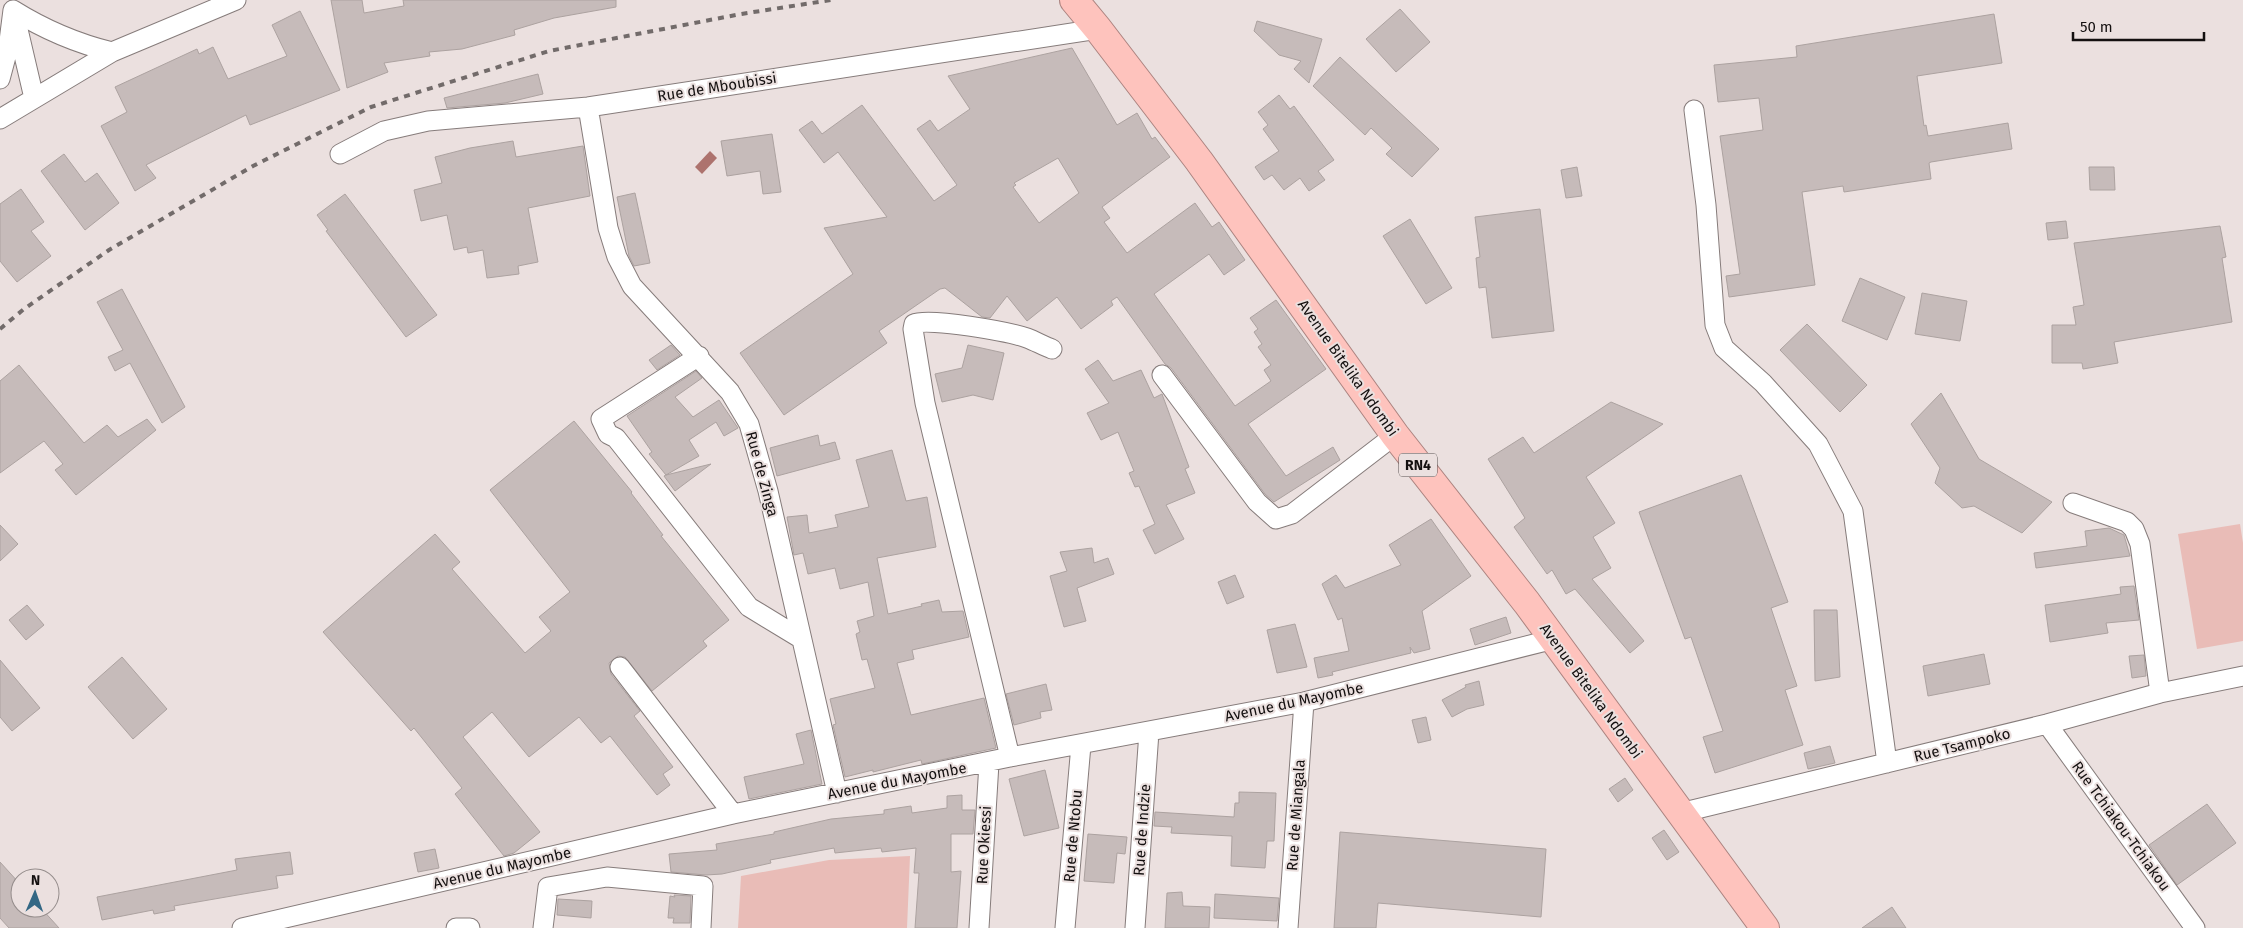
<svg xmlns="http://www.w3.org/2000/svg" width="2243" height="928" viewBox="0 0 2243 928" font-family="'Fira Sans',sans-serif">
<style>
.green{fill:#e9bcb7}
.water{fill:#ad736e}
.building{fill:#c6bbba;stroke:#aca2a0;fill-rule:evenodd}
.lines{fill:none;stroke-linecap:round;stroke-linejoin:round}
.minor-casing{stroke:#867c7b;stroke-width:21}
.highway-casing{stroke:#ac8480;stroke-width:30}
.minor{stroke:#fff;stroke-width:19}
.highway{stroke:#fec3bd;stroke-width:28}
.rail{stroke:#726b6a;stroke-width:4;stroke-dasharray:6 6;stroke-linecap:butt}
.labels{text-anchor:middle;stroke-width:4;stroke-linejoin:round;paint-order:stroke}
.shield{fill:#ebe0df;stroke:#544e4e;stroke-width:1}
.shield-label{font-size:14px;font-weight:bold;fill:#141010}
.street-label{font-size:15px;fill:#141010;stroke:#ebe0df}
</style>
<rect width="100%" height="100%" fill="#ebe0df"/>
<path class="green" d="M 2240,524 L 2243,543 L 2243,641 L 2197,649 L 2178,534 Z
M 910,856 L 907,928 L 738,928 L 741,876 L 829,860 Z"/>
<path class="water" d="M 710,151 L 717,158 L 702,174 L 695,167 Z"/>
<path class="building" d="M 331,0 L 362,0 L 364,13 L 404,6 L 403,0 L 616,0 L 616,7 L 554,18 L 514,30 L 515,35 L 462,49 L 429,52 L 430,56 L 384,63 L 388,72 L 347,88 Z
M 1400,9 L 1430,42 L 1396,72 L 1366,39 Z
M 300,11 L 340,90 L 250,125 L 246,115 L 189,143 L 146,165 L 156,178 L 135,191 L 101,126 L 127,112 L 115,87 L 197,49 L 199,54 L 213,47 L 228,79 L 287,56 L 272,25 Z
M 1994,14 L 2002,63 L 1917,76 L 1924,126 L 1926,125 L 1928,136 L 2008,123 L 2012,149 L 1931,162 L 1929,163 L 1931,179 L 1844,192 L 1843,186 L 1802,192 L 1815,285 L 1729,297 L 1726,276 L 1740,274 L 1720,136 L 1763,130 L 1759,98 L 1718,102 L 1714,65 L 1797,57 L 1796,46 Z
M 1257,21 L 1322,39 L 1309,83 L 1294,69 L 1301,61 L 1279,55 L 1254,31 Z
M 1072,48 L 1117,125 L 1137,113 L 1152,139 L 1155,137 L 1170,157 L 1102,207 L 1110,218 L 1104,222 L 1127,253 L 1195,203 L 1212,227 L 1219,222 L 1245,260 L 1224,275 L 1209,254 L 1154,294 L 1235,406 L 1271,381 L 1264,370 L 1271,365 L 1258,347 L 1262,344 L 1254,332 L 1258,329 L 1250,318 L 1276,300 L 1326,369 L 1248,424 L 1286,476 L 1333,447 L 1340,460 L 1274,502 L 1265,494 L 1171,368 L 1165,364 L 1117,297 L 1111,301 L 1113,305 L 1081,329 L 1057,297 L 1027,321 L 1007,296 L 990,318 L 982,317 L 945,288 L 940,289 L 879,331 L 887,343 L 784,415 L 740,353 L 853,274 L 824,228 L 887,217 L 838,152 L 824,163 L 799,130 L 812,121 L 822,134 L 862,105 L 934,201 L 957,185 L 917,129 L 930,120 L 938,131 L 970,109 L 948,76 ZM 1058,158 L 1079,193 L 1039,223 L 1013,187 L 1016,185 L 1014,183 Z
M 1340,57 L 1439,149 L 1412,177 L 1386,154 L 1392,148 L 1371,128 L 1365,135 L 1313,86 Z
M 538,74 L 543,94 L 505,103 L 447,108 L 444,98 Z
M 1279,95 L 1290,109 L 1294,106 L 1334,160 L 1318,171 L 1325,180 L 1309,191 L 1300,178 L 1284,190 L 1272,175 L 1264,180 L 1255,167 L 1279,151 L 1263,129 L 1268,125 L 1258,112 Z
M 772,134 L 781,192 L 763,194 L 760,171 L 727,176 L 721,141 Z
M 513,141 L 516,157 L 583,146 L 590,196 L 528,208 L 538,262 L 518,266 L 519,274 L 487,278 L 483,250 L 468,253 L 467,247 L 454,250 L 447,215 L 421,221 L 414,190 L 442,183 L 435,157 L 470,148 Z
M 64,154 L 85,182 L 97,173 L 119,203 L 85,230 L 41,171 Z
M 1577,167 L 1582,196 L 1566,198 L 1561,170 Z
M 2089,167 L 2114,167 L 2115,190 L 2090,190 Z
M 21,189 L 44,222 L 31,231 L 51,256 L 17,282 L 0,261 L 0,204 Z
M 635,193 L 650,263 L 634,266 L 629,256 L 617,197 Z
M 345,194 L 437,315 L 406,337 L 326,231 L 328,230 L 317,215 Z
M 1540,209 L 1554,331 L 1492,338 L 1486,287 L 1479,288 L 1476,258 L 1480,257 L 1475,217 Z
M 1410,219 L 1452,288 L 1426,304 L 1383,236 Z
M 2066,221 L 2068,238 L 2048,240 L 2046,223 Z
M 2220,226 L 2226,257 L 2222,258 L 2232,322 L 2114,342 L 2118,363 L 2083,369 L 2082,363 L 2052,363 L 2052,325 L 2076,325 L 2073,307 L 2084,305 L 2074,243 Z
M 1860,278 L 1905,297 L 1887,340 L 1842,321 Z
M 122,289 L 185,407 L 162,423 L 130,363 L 115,371 L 108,357 L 123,350 L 97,302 Z
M 1922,293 L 1967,301 L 1960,341 L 1915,334 Z
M 1807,324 L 1867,385 L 1840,412 L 1780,350 Z
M 671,345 L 680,355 L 657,370 L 649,360 Z
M 968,345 L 1004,353 L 993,400 L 973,395 L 942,402 L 935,374 L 962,368 Z
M 1098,360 L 1113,381 L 1141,370 L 1154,398 L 1162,394 L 1189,467 L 1185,469 L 1195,493 L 1166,505 L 1184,539 L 1155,554 L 1143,530 L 1155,524 L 1139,486 L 1135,487 L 1129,473 L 1134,471 L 1118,432 L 1101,440 L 1087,413 L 1109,403 L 1085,369 Z
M 19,365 L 84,443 L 107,425 L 118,437 L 147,419 L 156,430 L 76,495 L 55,470 L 63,464 L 44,441 L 0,473 L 0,381 Z
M 696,371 L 702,378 L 675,397 L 693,417 L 719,400 L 738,428 L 724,436 L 716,422 L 689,440 L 699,456 L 666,475 L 711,464 L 675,491 L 664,476 L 666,475 L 649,454 L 652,452 L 627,416 Z
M 1941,393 L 1979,459 L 2052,502 L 2022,533 L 1974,506 L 1962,508 L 1935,483 L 1940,468 L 1911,424 Z
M 1611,402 L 1663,424 L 1586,477 L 1615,523 L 1593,537 L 1611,568 L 1592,579 L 1644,641 L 1630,653 L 1575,589 L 1566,594 L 1552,570 L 1547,574 L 1514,527 L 1525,518 L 1488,459 L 1523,437 L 1534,453 Z
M 574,421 L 632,492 L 631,493 L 663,535 L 661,536 L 729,620 L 703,641 L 707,646 L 652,691 L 625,657 L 618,656 L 609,663 L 611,674 L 640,711 L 634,716 L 673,767 L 663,774 L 670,785 L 657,795 L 610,736 L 601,743 L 579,717 L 529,757 L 492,712 L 463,737 L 540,832 L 514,853 L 504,856 L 455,794 L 462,788 L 414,728 L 411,731 L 323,632 L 435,534 L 460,562 L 452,569 L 525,653 L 551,631 L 539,617 L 570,592 L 490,490 Z
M 818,435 L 820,446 L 835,442 L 840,459 L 777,476 L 770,448 Z
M 892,450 L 906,501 L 927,497 L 936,547 L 877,558 L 888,614 L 922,606 L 921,604 L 939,600 L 942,612 L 963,611 L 969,637 L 912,650 L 914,659 L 897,663 L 911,715 L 984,698 L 996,748 L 922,764 L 921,760 L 873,772 L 873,770 L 845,777 L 833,725 L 836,724 L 830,699 L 875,688 L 867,659 L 862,660 L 856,634 L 860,632 L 857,621 L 874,616 L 868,582 L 840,589 L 835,568 L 808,574 L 803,553 L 794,555 L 787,517 L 807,515 L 809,533 L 838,527 L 835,515 L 869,507 L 856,460 Z
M 1741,475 L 1788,602 L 1771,608 L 1797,686 L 1785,690 L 1803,745 L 1715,773 L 1703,737 L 1723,731 L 1691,637 L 1685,639 L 1639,512 Z
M 1431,519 L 1471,576 L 1422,611 L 1430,649 L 1414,653 L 1410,647 L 1411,653 L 1332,672 L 1333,675 L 1318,678 L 1314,658 L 1349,651 L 1342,618 L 1338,620 L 1322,584 L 1336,575 L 1345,588 L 1401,565 L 1389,545 Z
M 0,525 L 18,544 L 0,561 Z
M 2109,528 L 2124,535 L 2130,556 L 2036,568 L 2034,553 L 2087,546 L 2085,531 Z
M 1092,548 L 1094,563 L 1108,558 L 1114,574 L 1077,588 L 1086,621 L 1064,627 L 1050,576 L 1067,571 L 1060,552 Z
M 1235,575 L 1244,597 L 1227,604 L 1218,582 Z
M 2134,586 L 2139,620 L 2106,623 L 2108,633 L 2050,642 L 2045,605 L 2121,594 L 2120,587 Z
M 27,605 L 44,625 L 26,640 L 9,620 Z
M 1814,610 L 1837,610 L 1840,677 L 1815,681 Z
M 1506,617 L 1511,633 L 1475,645 L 1470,629 Z
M 1295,624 L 1307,667 L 1277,673 L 1267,630 Z
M 1984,654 L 1990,684 L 1928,696 L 1923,666 Z
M 2144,655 L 2146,676 L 2132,678 L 2129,656 Z
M 122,657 L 167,709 L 133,739 L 88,687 Z
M 0,660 L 40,708 L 12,731 L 0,717 Z
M 1479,681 L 1484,705 L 1467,709 L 1452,717 L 1442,700 L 1466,687 L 1465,685 Z
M 1046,684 L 1052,710 L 1040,712 L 1041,718 L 1014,725 L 1006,694 Z
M 1426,717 L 1431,740 L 1418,743 L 1412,720 Z
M 811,730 L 822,784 L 749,799 L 744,777 L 804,764 L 796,734 Z
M 1830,746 L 1835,763 L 1808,769 L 1804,753 Z
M 1045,770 L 1059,828 L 1024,836 L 1009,779 Z
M 1625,778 L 1633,790 L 1618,802 L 1609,789 Z
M 1239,792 L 1276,793 L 1274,841 L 1267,841 L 1265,868 L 1231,866 L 1232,836 L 1171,833 L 1172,827 L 1154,826 L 1155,812 L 1234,817 L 1235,803 L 1239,803 Z
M 962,795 L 962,810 L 975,810 L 973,834 L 951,834 L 951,872 L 961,871 L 957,928 L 915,928 L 919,873 L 914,873 L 916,848 L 882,852 L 881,848 L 835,853 L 834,848 L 770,860 L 771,863 L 722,874 L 706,875 L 671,872 L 669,854 L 717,850 L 716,844 L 774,834 L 774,832 L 831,819 L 884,814 L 884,810 L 911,806 L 912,813 L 947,808 L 947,796 Z
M 2207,804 L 2236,843 L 2177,885 L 2149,845 Z
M 1664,830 L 1679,852 L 1667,860 L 1652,838 Z
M 1340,832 L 1546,849 L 1541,917 L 1378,903 L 1376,928 L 1334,928 Z
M 1088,834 L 1127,837 L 1125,854 L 1117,853 L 1114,883 L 1084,881 Z
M 435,849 L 439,868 L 418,872 L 414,853 Z
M 290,852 L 293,874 L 276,876 L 278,888 L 174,906 L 175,910 L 154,914 L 153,910 L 102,920 L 97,897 L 237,870 L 235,859 Z
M 0,862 L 20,884 L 20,908 L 41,908 L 59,928 L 9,928 L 0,918 Z
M 1182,892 L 1183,906 L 1210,907 L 1209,928 L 1165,928 L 1167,893 Z
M 1215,894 L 1279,898 L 1277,921 L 1214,918 Z
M 674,895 L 691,896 L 690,923 L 673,923 L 674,918 L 668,918 L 670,896 L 675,897 Z
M 558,899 L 592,901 L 591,918 L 557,915 Z
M 1892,907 L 1906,928 L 1862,928 Z"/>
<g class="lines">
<defs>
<path id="minor" d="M 16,21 L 34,98
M 0,79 L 8,49 L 13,10 C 45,30 75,43 112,52
M 588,107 L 608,228 L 617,257 L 632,286 L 730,392 L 749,424 L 768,491 L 837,793
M 1694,110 L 1706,205 L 1715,325 L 1724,348 L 1763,383 L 1818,444 L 1853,511 L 1887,763
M 0,119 L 112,52 L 236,0
M 340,154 L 384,131 L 428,121 L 588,107 L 1098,29
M 699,356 L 601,419 L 608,434 L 616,438 L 749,607 L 800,638
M 1162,375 L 1257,502 L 1276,519 L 1292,514 L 1395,435
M 2073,503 L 2127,522 L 2134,529 L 2140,544 L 2160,693
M 620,667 L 733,814
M 2047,724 L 2195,928
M 1010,757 L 925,403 L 913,329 L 914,324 C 928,317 1010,332 1027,338 C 1035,341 1044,346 1052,349
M 1680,813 L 2047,724 L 2160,693 L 2243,676
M 242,928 L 733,814 L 1010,757 L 1304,702 L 1554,639
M 456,928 L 470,928
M 543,928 L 548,887 L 607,877 L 703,886 L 701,928
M 979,928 L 989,763
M 1065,928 L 1081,745
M 1135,928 L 1149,732
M 1288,928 L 1304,702"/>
<path id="highway" d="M 1074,0 L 1098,29 L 1199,161 L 1395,435 L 1527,603 L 1765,928"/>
</defs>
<use href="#minor" class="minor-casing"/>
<use href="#highway" class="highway-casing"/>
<use href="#minor" class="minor"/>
<use href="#highway" class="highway"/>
<path class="rail" d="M 0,329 L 24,309 L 109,250 L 253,166 L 371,107 L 549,51 L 741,14 L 831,0"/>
</g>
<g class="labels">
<rect class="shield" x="1399" y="453.5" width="38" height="23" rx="4"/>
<g class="shield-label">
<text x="1418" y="470">RN4</text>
</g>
<g class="street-label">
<text transform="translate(717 87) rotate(-9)" y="5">Rue de Mboubissi</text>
<text transform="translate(1348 368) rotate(55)" y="5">Avenue Bitelika Ndombi</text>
<text transform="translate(762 474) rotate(75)" y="5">Rue de Zinga</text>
<text transform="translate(1591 691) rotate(54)" y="5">Avenue Bitelika Ndombi</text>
<text transform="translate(1294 702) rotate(-12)" y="5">Avenue du Mayombe</text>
<text transform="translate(1962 745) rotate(-14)" y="5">Rue Tsampoko</text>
<text transform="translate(897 781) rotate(-11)" y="5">Avenue du Mayombe</text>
<text transform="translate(1296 815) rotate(-86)" y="5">Rue de Miangala</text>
<text transform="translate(2121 826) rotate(54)" y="5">Rue Tchiakou-Tchiakou</text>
<text transform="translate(1142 830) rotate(-86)" y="5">Rue de Indzie</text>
<text transform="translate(1073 836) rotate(-85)" y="5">Rue de Ntobu</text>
<text transform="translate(984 845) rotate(-87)" y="5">Rue Okiessi</text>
<text transform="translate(502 868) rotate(-13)" y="5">Avenue du Mayombe</text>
</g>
</g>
<g transform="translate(35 893) rotate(2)"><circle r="24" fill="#ebe0df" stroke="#958d8c"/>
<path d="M0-4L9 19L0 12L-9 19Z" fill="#336784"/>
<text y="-8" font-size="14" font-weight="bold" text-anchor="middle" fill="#141010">N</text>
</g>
<path d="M2073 32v8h131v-8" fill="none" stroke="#141010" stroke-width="2.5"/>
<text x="2080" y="32" font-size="15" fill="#141010" stroke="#ebe0df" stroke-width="4" paint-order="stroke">50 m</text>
</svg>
